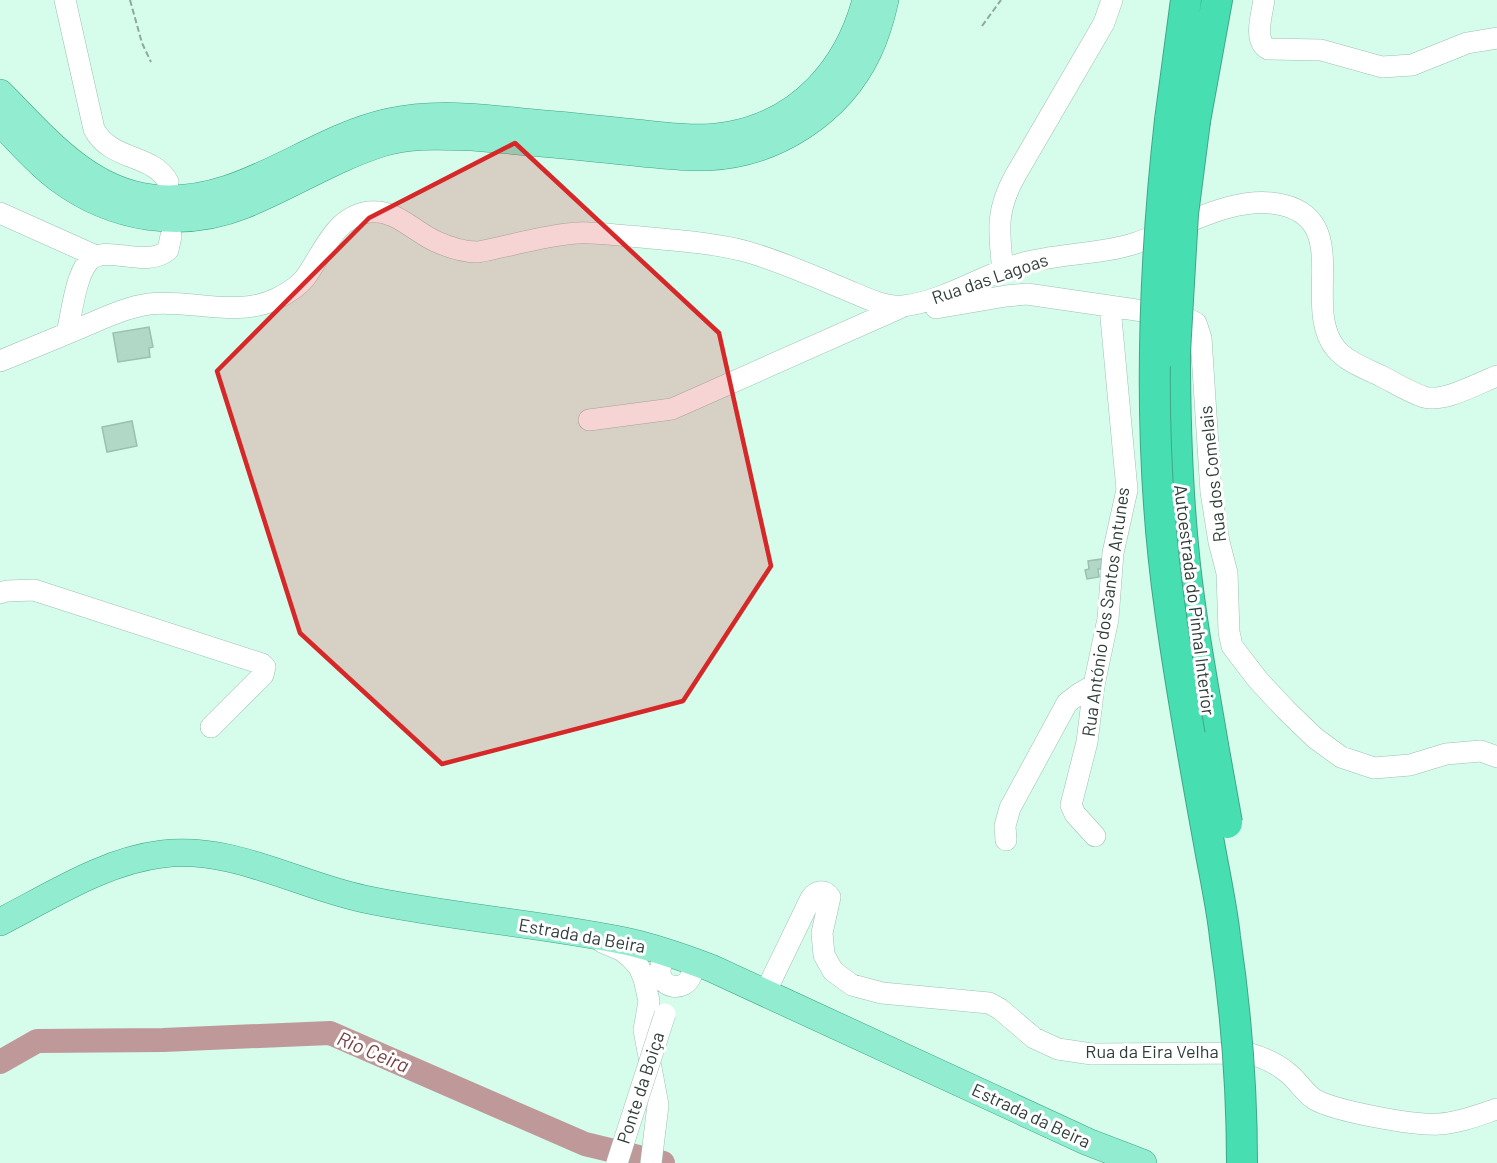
<svg xmlns="http://www.w3.org/2000/svg" width="1497" height="1163" viewBox="0 0 1497 1163" font-family="Barlow,sans-serif">
<style>
.lines{fill:none;stroke-linecap:round;stroke-linejoin:round}
.river{stroke:#bf9999;stroke-width:24}
.building{fill:#b1d7c7;stroke:#9bbfb1;stroke-width:1.5}
.minor-casing{stroke:#9dc1b3;stroke-width:22}
.major-casing{stroke:#3fa787;stroke-width:28}
.highway-casing{stroke:#3fa787;stroke-width:32}
.path{stroke:#8da89d;stroke-width:2;stroke-dasharray:6 3;stroke-linecap:butt}
.minor{stroke:#fff;stroke-width:21}
.major{stroke:#91ecd0;stroke-width:27}
.highway{stroke:#47dfb1;stroke-width:30}
.minor-bridge-casing{stroke:#9dc1b3;stroke-width:22;stroke-linecap:butt}
.highway-bridge-casing{stroke:#3fa787;stroke-width:32;stroke-linecap:butt}
.minor-bridge{stroke:#fff;stroke-width:21}
.highway-bridge{stroke:#47dfb1;stroke-width:30}
.marked{fill:#d62828;fill-opacity:0.2;stroke:#d62828;stroke-width:4.5;stroke-linejoin:round}
.labels{text-anchor:middle;stroke-width:6;stroke-linejoin:round;paint-order:stroke}
.street-label{font-size:18px;fill:#303e39;stroke:#fff}
.water-label{font-size:20px;font-style:italic;fill:#774144;stroke:#fff}
</style>
<rect width="100%" height="100%" fill="#d6fcec"/>
<g class="lines">
<path class="river" d="M 0,1062 L 37,1041 L 163,1040 L 330,1033 L 585,1144 L 663,1163"/>
</g>
<path class="building" d="M 149,327 L 153,347 L 149,348 L 150,357 L 118,362 L 113,333 Z
M 132,421 L 137,446 L 107,452 L 102,427 Z
M 1102,559 L 1101,569 L 1098,569 L 1099,577 L 1087,579 L 1085,570 L 1089,569 L 1088,561 Z"/>
<g class="lines">
<defs>
<path id="minor" d="M 65,0 L 94,129 C 110,161 154,154 168,182
M 1264,0 C 1262,14 1253,41 1268,49 L 1321,50 L 1382,67 L 1412,65 L 1467,43 L 1497,38
M 0,213 L 96,256
M 1003,271 C 999,232 995,212 1015,176 L 1104,23 L 1112,0
M 936,308 L 1006,296 L 1027,294 L 1184,317 L 1196,323 L 1201,338 L 1211,492 L 1219,542 L 1227,573 L 1229,632 L 1232,646 L 1258,680 L 1286,710 L 1315,738 L 1341,757 L 1374,768 L 1410,765 L 1446,754 L 1481,751 L 1497,757
M 67,333 C 72,313 75,278 88,262 C 104,242 145,270 168,250 L 171,236
M 0,361 C 27,350 54,339 80,328 C 102,319 126,307 149,304 C 190,299 237,318 276,299 C 286,294 298,287 305,278 C 324,252 334,217 369,212 C 396,209 413,231 435,241 C 448,247 463,252 478,252 C 510,246 545,235 577,233 C 595,232 613,235 630,236 C 668,240 712,242 748,252 C 779,261 811,275 842,288 C 860,295 883,308 903,306 C 945,301 981,276 1020,264 C 1058,253 1100,255 1136,243 C 1181,228 1235,193 1283,205 C 1353,222 1301,307 1336,349 C 1347,362 1367,369 1381,376 C 1395,383 1409,392 1424,397 C 1444,403 1478,383 1497,376
M 589,420 L 672,409 L 902,307
M 0,593 L 7,591 L 34,590 L 262,664 L 265,667 L 263,675 L 211,727
M 1095,836 L 1075,814 L 1071,805 L 1087,742 L 1094,685 L 1108,619 L 1113,553 L 1127,490 L 1110,307
M 1006,840 L 1005,826 L 1010,808 L 1067,703 L 1080,693 L 1094,685
M 602,942 L 621,950 L 630,957 L 639,967 L 644,979 L 649,1001 L 644,1030 L 658,1105 L 651,1163
M 668,953 C 665,959 660,964 660,971 C 660,989 685,992 691,976 C 693,971 692,966 693,961
M 765,993 L 811,898 C 816,891 824,889 830,897 L 822,933 L 824,955 L 833,971 L 852,985 L 882,993 L 989,1003 L 1000,1009 L 1034,1038 L 1058,1049 L 1092,1054 L 1248,1053 C 1262,1057 1276,1063 1288,1073 C 1298,1081 1304,1092 1314,1099 C 1334,1111 1415,1126 1439,1124 C 1459,1123 1479,1115 1497,1109"/>
<path id="major" d="M 0,93 C 43,136 87,191 152,198 C 240,208 307,140 389,122 C 433,112 478,117 523,122 C 561,125 598,129 636,133 C 667,136 699,141 730,135 C 801,122 848,68 866,0
M 0,122 C 19,141 37,163 59,179 C 113,219 182,230 244,205 C 291,186 334,158 382,143 C 410,134 442,136 472,137 C 519,141 566,145 613,150 C 644,153 677,158 708,157 C 775,154 839,113 868,52 C 876,35 881,18 885,0
M 0,922 C 51,896 104,861 162,854 C 232,845 297,885 364,899 C 449,917 535,923 620,940 C 651,946 682,957 711,968 L 1088,1142 L 1143,1163"/>
<path id="highway" d="M 1170,120 L 1186,0
M 1195,121 L 1217,0
M 1175,352 C 1175,417 1177,481 1183,545 C 1189,612 1202,679 1213,745"/>
</defs>
<use href="#minor" class="minor-casing"/>
<use href="#major" class="major-casing"/>
<use href="#highway" class="highway-casing"/>
<path class="path" d="M 130,0 L 142,43 L 151,62
M 982,26 L 1001,0"/>
<use href="#minor" class="minor"/>
<use href="#major" class="major"/>
<use href="#highway" class="highway"/>
<defs>
<path id="minor-bridge" d="M 617,1163 L 665,1014"/>
<path id="highway-bridge" d="M 1170,120 C 1152,282 1147,447 1170,609 C 1181,691 1196,772 1211,854 C 1216,881 1222,909 1225,937 C 1236,1012 1242,1087 1242,1163
M 1175,352 L 1183,214 L 1195,121
M 1213,745 L 1227,823"/>
</defs>
<use href="#minor-bridge" class="minor-bridge-casing"/>
<use href="#highway-bridge" class="highway-bridge-casing"/>
<use href="#minor-bridge" class="minor-bridge"/>
<use href="#highway-bridge" class="highway-bridge"/>
</g>
<path class="marked" d="M 515,143 L 719,333 L 771,566 L 683,701 L 442,764 L 300,633 L 217,371 L 369,218 Z"/>
<g class="labels">
<g class="street-label">
<text transform="translate(990 279) rotate(-19)" y="6">Rua das Lagoas</text>
<text transform="translate(1213 474) rotate(-96)" y="6">Rua dos Comelais</text>
<text transform="translate(1194 600) rotate(83)" y="6">Autoestrada do Pinhal Interior</text>
<text transform="translate(1106 612) rotate(-82)" y="6">Rua António dos Santos Antunes</text>
<text transform="translate(582 936) rotate(10)" y="6">Estrada da Beira</text>
<text x="1152" y="1058">Rua da Eira Velha</text>
<text transform="translate(641 1088) rotate(-72)" y="6">Ponte da Boiça</text>
<text transform="translate(1031 1116) rotate(25)" y="6">Estrada da Beira</text>
</g>
<g class="water-label">
<text transform="translate(373 1052) rotate(23)" y="7">Rio Ceira</text>
</g>
</g>
</svg>
